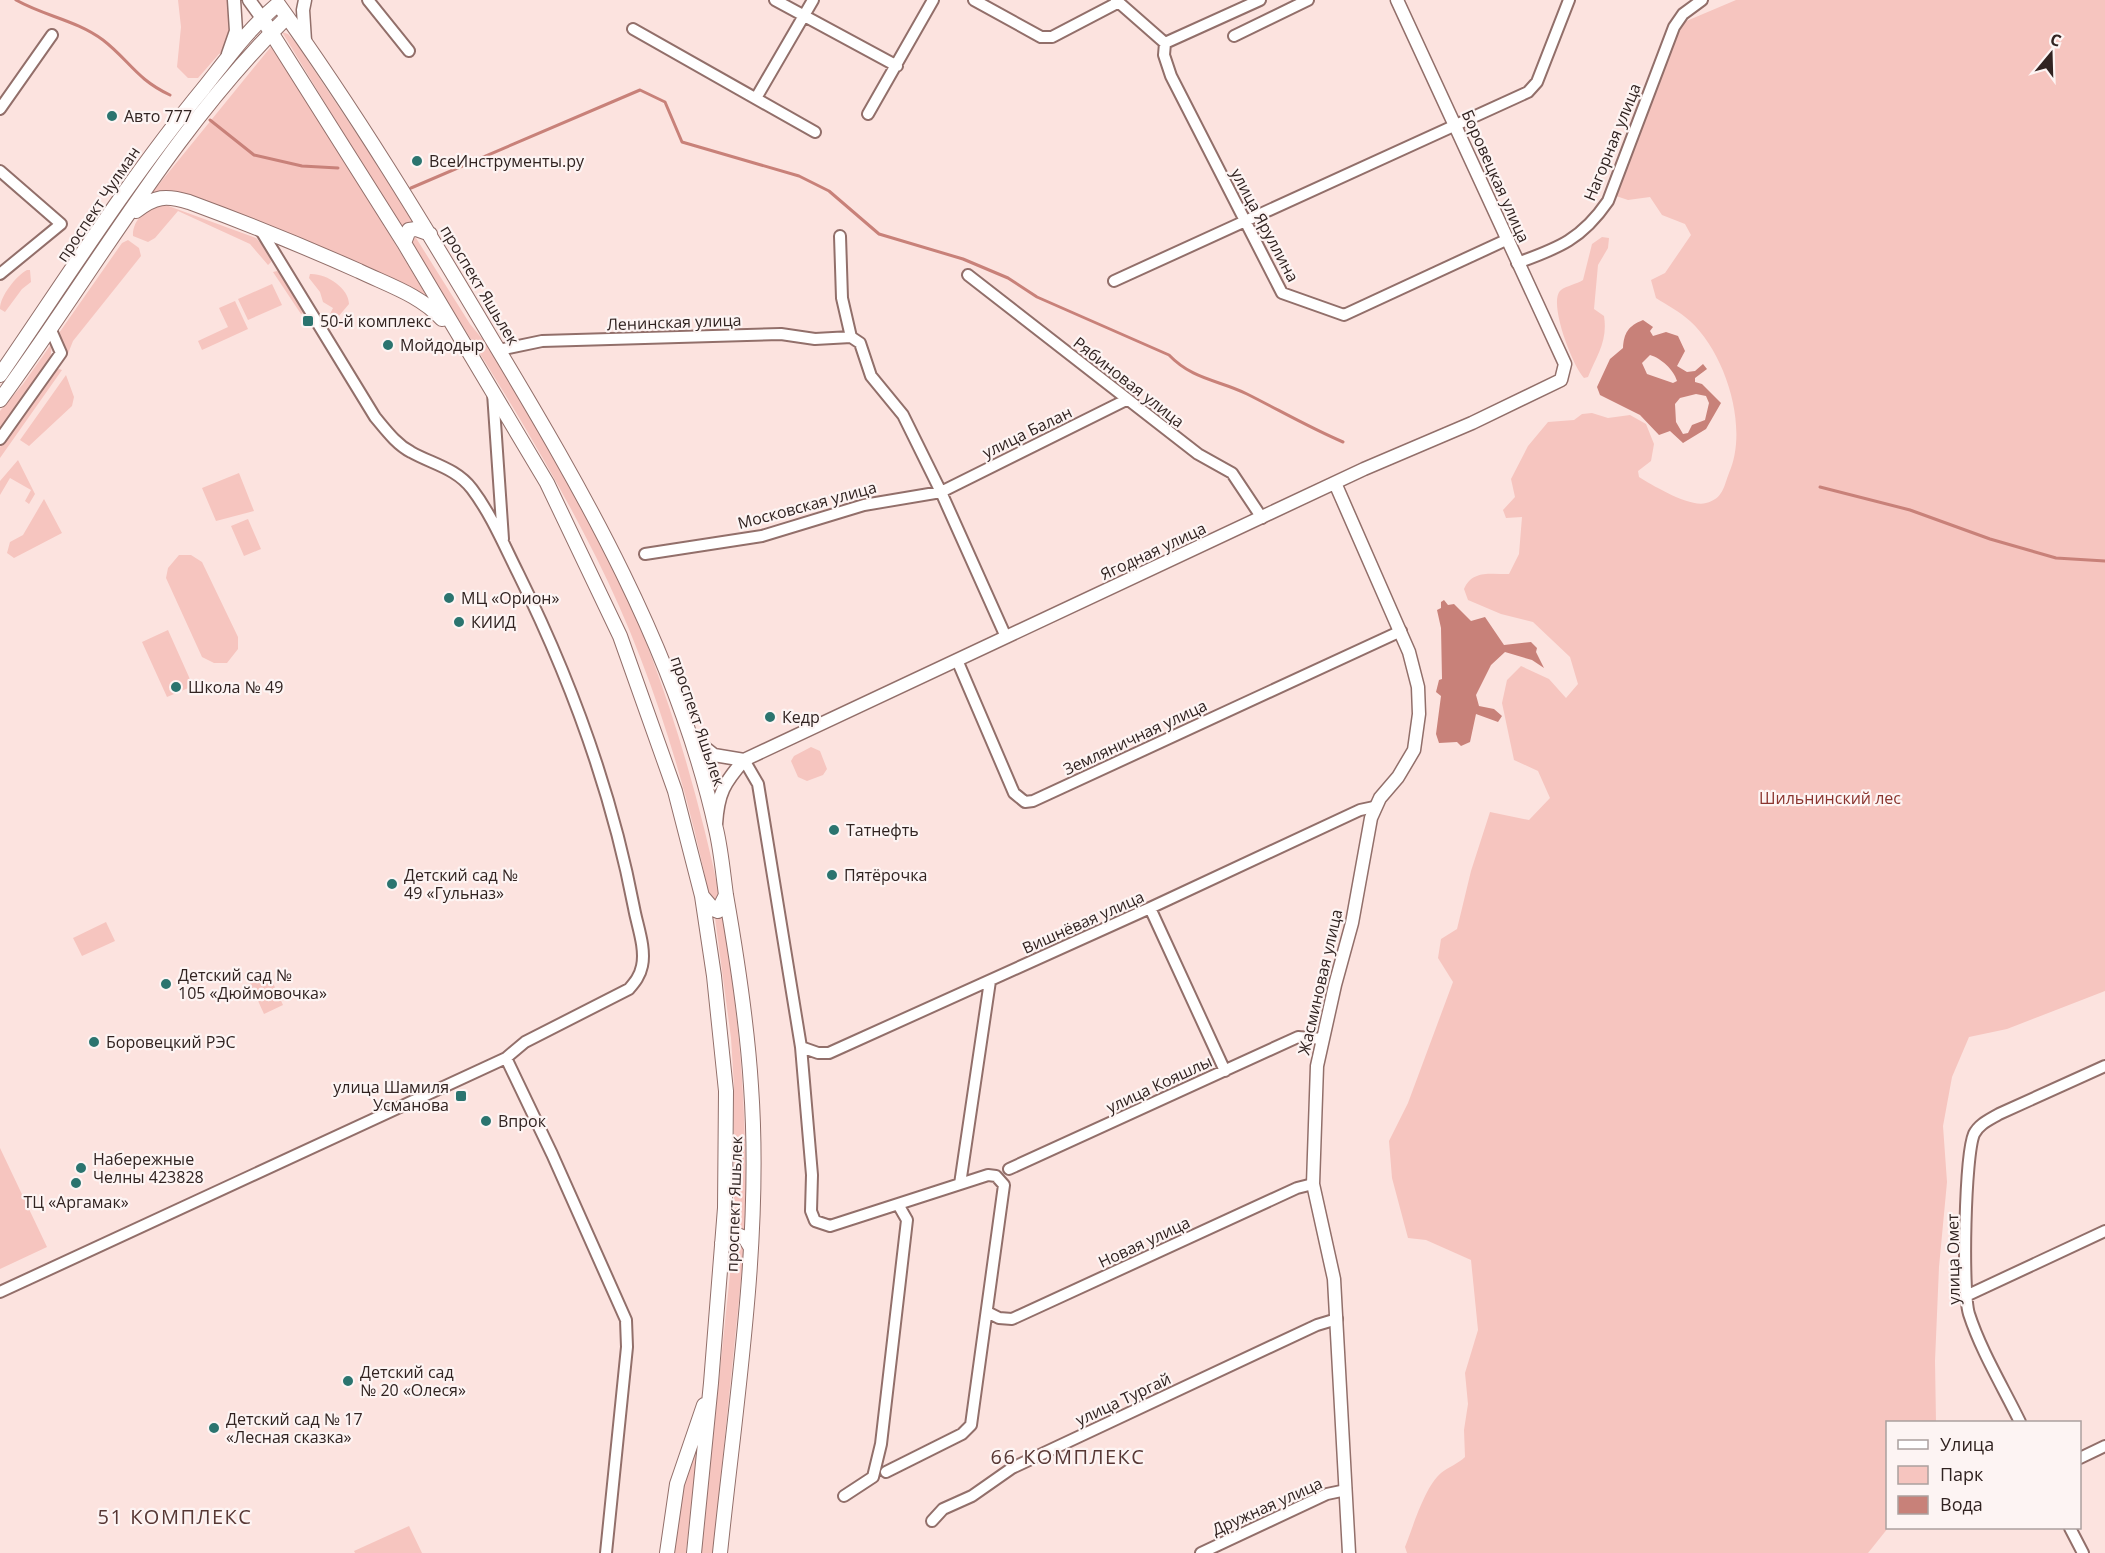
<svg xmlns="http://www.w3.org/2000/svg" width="2105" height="1553" viewBox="0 0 2105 1553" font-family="'Open Sans',sans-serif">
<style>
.green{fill:#f6c5bf}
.water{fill:#c88179;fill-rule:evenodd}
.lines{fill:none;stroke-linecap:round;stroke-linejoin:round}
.stream{stroke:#c88179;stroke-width:3}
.minor-casing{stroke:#926f6a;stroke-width:14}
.tertiary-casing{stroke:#926f6a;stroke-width:15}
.secondary-casing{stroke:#926f6a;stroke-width:16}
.minor{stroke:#fff;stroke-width:10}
.tertiary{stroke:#fff;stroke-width:12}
.secondary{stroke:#fff;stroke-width:14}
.poi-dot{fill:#2b746f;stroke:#fdf4f3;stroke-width:2}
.labels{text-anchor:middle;stroke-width:4.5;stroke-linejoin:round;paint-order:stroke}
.poi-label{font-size:16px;fill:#312321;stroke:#fdf4f3;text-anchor:start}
.street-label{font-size:16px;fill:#312321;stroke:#fdf4f3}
.park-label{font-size:16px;fill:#8a342e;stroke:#fdf4f3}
.quarter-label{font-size:20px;letter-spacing:1.5px;fill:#573734;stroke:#fdf4f3}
</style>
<rect width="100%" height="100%" fill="#fce3df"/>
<path class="green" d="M 178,0 L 231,0 L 234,21 L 227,49 L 219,54 L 198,78 L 188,78 L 177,67 L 181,27 Z
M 1736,0 L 2105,0 L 2105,991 L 2007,1029 L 1969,1037 L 1952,1077 L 1943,1126 L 1947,1182 L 1939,1267 L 1935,1361 L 1936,1422 L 1888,1422 L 1888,1528 L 1868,1553 L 1407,1553 L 1405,1547 C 1413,1527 1425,1486 1441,1473 C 1448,1467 1458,1464 1465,1457 L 1464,1430 L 1468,1404 L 1465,1373 L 1478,1330 L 1471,1260 L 1426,1240 L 1408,1238 L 1392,1178 L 1389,1141 L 1408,1103 L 1453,982 L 1438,958 L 1441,939 L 1457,929 L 1471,871 L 1490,812 L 1529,820 L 1550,798 L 1538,771 L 1514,760 L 1502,703 L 1507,680 L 1521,666 L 1549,679 L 1566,698 L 1578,684 L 1570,657 L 1533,622 L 1501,614 L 1468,600 L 1464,589 C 1472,570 1490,574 1509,574 L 1519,554 L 1522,517 L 1506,518 L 1503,510 L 1515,497 L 1511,479 L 1528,446 L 1548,422 L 1574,420 L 1582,414 L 1592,413 L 1608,418 L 1630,415 L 1646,424 L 1654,444 L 1651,461 L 1638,471 L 1639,477 C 1652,485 1690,508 1706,503 C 1723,499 1724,486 1729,473 C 1749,428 1726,354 1690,321 C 1680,312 1667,305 1656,298 L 1651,280 L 1665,273 L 1691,235 L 1685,224 L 1662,215 L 1650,197 L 1628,200 L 1613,195 L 1677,25 Z
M 282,32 L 288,34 L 297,44 C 336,104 377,162 414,224 L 402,230 Z
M 274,43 L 426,295 L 278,230 L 171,191 L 151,194 Z
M 163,204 L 256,238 L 269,252 L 271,262 L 268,265 L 250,244 L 178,211 L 155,238 L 148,242 L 133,236 C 132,220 148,206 163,204 Z
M 411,236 L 416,238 L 470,324 L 489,347 C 529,415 572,482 607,552 C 659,659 695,780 720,897 L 714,902 L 710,900 C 686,782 650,665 596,557 C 541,447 474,344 409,241 Z
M 1602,237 L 1609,238 L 1608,248 L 1598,265 L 1594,309 L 1604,316 C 1608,341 1597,355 1588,377 L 1584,378 C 1573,367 1547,301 1561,290 C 1566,286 1577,284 1583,280 L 1592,244 Z
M 128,240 L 139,248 L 141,256 L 73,341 L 67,356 L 59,333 L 122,243 Z
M 27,270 L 30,270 L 31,282 L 22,289 L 5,312 L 0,309 C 0,296 16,276 27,270 Z
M 277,271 L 283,275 L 305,312 L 301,314 L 273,272 Z
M 310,274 C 326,273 349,288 349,304 L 338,317 L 329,316 L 333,308 L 323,302 L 320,292 L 309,278 Z
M 272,284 L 282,305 L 248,320 L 238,299 Z
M 235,301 L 248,329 L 202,350 L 198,341 L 228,327 L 219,308 Z
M 52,343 L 50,361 L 0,431 L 0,411 L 23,384 Z
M 59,369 L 62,370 L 0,458 L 0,447 L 54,370 Z
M 66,375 L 74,397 L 72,406 L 29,446 L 20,440 Z
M 18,460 L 35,494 L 29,504 L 25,501 L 31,490 L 10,478 L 0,495 L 0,481 Z
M 239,473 L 254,511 L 216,521 L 202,488 Z
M 44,499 L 62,533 L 14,558 L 7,553 L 10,542 L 23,535 Z
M 248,519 L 261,549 L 244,556 L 231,526 Z
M 179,555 L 191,555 L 202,562 L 238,637 L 238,649 L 227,663 L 214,663 L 202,657 L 166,578 L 168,568 Z
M 168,630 L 193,686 L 167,697 L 142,642 Z
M 811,747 L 820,751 L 827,769 L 823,775 L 807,781 L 798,777 L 791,761 L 794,756 Z
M 723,916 C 740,1023 748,1120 745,1229 L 734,1228 L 734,1086 L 731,1038 L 715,918 Z
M 106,922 L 115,941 L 82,956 L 73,938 Z
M 268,972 L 283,1005 L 264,1014 L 249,981 Z
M 0,1148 L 47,1247 L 0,1269 Z
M 736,1243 L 742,1246 L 744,1251 L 713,1553 L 701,1553 L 733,1245 Z
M 699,1435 L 686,1553 L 672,1553 L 682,1486 Z
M 409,1526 L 422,1553 L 355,1553 L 354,1551 Z"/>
<path class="water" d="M 1643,320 L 1653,327 L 1650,331 L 1653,336 L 1666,332 L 1678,336 L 1685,351 L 1677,366 L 1687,372 L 1695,371 L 1703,364 L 1707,369 L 1695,378 L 1695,382 L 1702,384 L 1721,403 L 1706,429 L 1683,443 L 1670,431 L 1659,435 L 1640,415 L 1600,395 L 1597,387 L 1610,359 L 1623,348 C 1624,333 1628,326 1643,320 ZM 1650,355 C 1661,358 1674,370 1677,381 L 1673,383 L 1647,374 L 1642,363 ZM 1696,394 L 1706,396 L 1709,403 L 1705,420 L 1692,425 L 1688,433 L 1683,434 L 1676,422 L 1675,404 L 1680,398 Z
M 1444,600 L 1448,605 L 1454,604 L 1471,621 L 1485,617 L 1504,645 L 1531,642 L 1537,648 L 1536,652 L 1544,668 L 1532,660 L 1505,652 L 1491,665 L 1476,695 L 1479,706 L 1494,709 L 1502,716 L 1498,722 L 1476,714 L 1470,742 L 1461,746 L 1457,742 L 1439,743 L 1436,734 L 1441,696 L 1436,692 L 1439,680 L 1442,679 L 1441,628 L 1437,610 L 1441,608 L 1441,602 Z"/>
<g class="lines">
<path class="stream" d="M 16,0 C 44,16 76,20 103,40 C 129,60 136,79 170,95
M 210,120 L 254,155 L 302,166 L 338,168
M 411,188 L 640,90 L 665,102 L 682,142 L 799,176 L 829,191 L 879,234 L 963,259 L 1008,278 L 1037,297 L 1169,355 C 1193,380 1219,380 1247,394 C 1279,410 1310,428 1343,442
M 1820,487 L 1910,510 L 1990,539 L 2056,558 L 2105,561"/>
<defs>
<path id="minor" d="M 368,0 L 409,51
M 775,0 L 897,66
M 974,0 L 1041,37 L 1052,37 L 1117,3
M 1116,0 L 1165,43 L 1164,55 L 1171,76 L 1282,293 L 1344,315 L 1506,240
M 633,29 L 815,132
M 1234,36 L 1308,0
M 1165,43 L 1260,0
M 756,98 L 813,0
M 0,109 L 52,35
M 868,114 L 933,0
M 0,171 L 61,224 L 0,274
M 840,236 L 842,298 L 851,337
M 1517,263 C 1559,248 1582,239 1608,201 L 1674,27 L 1683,14 L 1702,0
M 968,275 L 1198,454 L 1232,473 L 1262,518
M 1114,281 L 1528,92 L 1537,82 L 1569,0
M 851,337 L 860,343 L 871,376 L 903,415 L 941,492 L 1006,637
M 499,350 L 542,341 L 781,334 L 815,339 L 851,337
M 493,393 L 503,539
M 0,439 L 61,353 L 50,328
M 645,554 L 762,536 L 864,505 L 941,492 L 1126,400
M 957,660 L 1014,793 L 1025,802 L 1033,801 L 1401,631
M 744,760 L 758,784 L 801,1047 L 812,1175 L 811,1211 L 815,1221 L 830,1226 L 988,1175 L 996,1176 L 1004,1185 L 971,1425 L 962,1434 L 886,1472
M 1150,908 L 1225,1071
M 801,1047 L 818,1053 L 829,1053 L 1150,908 L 1360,810 L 1374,807
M 506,1058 L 552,1154 L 626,1320 L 627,1347 L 606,1553
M 1009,1169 L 1298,1037 L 1323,1039
M 960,1184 L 990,981
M 0,1292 L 506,1058 L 525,1042 L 629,989 C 635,982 640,976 642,966 C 646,948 637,925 634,908 C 612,793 570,678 518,573 C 504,545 491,514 472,489 C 456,468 432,464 411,452 C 396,444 386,430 375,417 L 260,229
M 1966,1296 L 2105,1231
M 987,1312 L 999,1318 L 1012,1319 L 1297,1188 L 1313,1184
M 2020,1422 C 2003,1387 1981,1351 1969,1314 C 1962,1291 1965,1155 1974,1134 C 1979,1124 1989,1120 1999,1114 L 2105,1066
M 2080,1458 L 2105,1446
M 844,1496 L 873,1477 L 881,1444 L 907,1220 L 899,1206
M 932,1521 L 943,1509 L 972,1496 L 1012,1468 L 1317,1325 L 1337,1319
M 2070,1528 L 2083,1553
M 1201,1553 L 1327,1494 L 1346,1490"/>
<path id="tertiary" d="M 249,0 L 262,18
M 305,41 L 303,10 L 305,0
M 228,54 L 236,31 L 234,0
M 1335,483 L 1409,652 L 1418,687 L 1419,714 L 1414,750 L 1398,777 L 1380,798 L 1371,818 L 1352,923 L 1335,985 L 1317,1066 L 1313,1184 L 1334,1279 L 1349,1553
M 690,736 L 714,755 L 744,760
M 716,824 C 718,793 724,783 744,760 L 1364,469 L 1472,423 L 1561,380 L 1565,364 L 1397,0"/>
<path id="secondary" d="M 262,18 L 404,243 L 547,483 L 620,636 L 675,791 L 702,896 L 714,976 L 726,1091 L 725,1208 L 711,1383 L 694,1553
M 136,211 C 155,196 166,195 189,202 C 246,223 303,246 359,271 C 388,285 420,295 442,319
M 404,243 L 409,230 L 416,229 L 430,234
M 0,375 C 66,279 129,179 203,89 C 227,59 248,29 278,4 C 355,111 423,223 490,336 C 582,489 677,652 716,829 C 721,850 723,873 726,895 C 737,958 747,1021 751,1086 C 762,1241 736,1398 720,1553
M 0,400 C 94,272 173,129 287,17
M 702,896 L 713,909 L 718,911 L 726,895
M 722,1243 L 735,1234 L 745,1238 L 751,1248
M 667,1553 L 677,1484 L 704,1405"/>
</defs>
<use href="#minor" class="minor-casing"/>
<use href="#tertiary" class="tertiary-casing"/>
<use href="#secondary" class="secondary-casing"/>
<use href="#minor" class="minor"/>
<use href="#tertiary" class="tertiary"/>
<use href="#secondary" class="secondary"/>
</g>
<g class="poi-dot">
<circle cx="112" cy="116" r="6"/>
<circle cx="417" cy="161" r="6"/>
<rect x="302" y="315" width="12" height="12" rx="3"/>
<circle cx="388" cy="345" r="6"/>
<circle cx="449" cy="598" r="6"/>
<circle cx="459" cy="622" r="6"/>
<circle cx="176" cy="687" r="6"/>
<circle cx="770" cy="717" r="6"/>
<circle cx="834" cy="830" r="6"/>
<circle cx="832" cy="875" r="6"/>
<circle cx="392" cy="884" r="6"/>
<circle cx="166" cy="984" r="6"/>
<circle cx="94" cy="1042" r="6"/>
<rect x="455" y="1090" width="12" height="12" rx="3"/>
<circle cx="486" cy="1121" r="6"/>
<circle cx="81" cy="1168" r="6"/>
<circle cx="76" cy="1183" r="6"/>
<circle cx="348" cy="1381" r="6"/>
<circle cx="214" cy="1428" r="6"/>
</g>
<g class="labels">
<g class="poi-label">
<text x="124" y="122">Авто 777</text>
<text x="429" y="167">ВсеИнструменты.ру</text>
<text x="320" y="327">50-й комплекс</text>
<text x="400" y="351">Мойдодыр</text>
<text x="461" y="604">МЦ «Орион»</text>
<text x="471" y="628">КИИД</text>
<text x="188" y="693">Школа № 49</text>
<text x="782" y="723">Кедр</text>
<text x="846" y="836">Татнефть</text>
<text x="404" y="881">Детский сад №<tspan x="404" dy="18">49 «Гульназ»</tspan></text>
<text x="844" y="881">Пятёрочка</text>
<text x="178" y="981">Детский сад №<tspan x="178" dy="18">105 «Дюймовочка»</tspan></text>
<text x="106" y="1048">Боровецкий РЭС</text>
<text x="449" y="1093" text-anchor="end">улица Шамиля<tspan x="449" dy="18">Усманова</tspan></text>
<text x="498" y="1127">Впрок</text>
<text x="93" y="1165">Набережные<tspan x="93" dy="18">Челны 423828</tspan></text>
<text x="76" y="1208" text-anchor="middle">ТЦ «Аргамак»</text>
<text x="360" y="1378">Детский сад<tspan x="360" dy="18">№ 20 «Олеся»</tspan></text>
<text x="226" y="1425">Детский сад № 17<tspan x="226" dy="18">«Лесная сказка»</tspan></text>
</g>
<g class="street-label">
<text transform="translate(1612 142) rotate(-68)" y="6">Нагорная улица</text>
<text transform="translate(1496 176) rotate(66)" y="6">Боровецкая улица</text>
<text transform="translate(98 204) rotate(-56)" y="6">проспект Чулман</text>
<text transform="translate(1265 225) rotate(62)" y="6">улица Яруллина</text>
<text transform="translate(480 285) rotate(59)" y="6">проспект Яшьлек</text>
<text transform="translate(674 322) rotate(-2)" y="6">Ленинская улица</text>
<text transform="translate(1129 382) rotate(38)" y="6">Рябиновая улица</text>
<text transform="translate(1027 432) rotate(-26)" y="6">улица Балан</text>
<text transform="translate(807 505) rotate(-15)" y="6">Московская улица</text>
<text transform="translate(1153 551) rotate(-25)" y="6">Ягодная улица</text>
<text transform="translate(698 721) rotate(71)" y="6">проспект Яшьлек</text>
<text transform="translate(1135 737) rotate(-25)" y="6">Земляничная улица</text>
<text transform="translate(1083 922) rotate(-24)" y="6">Вишнёвая улица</text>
<text transform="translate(1320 982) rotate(-77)" y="6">Жасминовая улица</text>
<text transform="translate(1159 1084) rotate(-25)" y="6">улица Кояшлы</text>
<text transform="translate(734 1204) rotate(-88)" y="6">проспект Яшьлек</text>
<text transform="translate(1144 1242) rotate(-25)" y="6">Новая улица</text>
<text transform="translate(1953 1259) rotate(-91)" y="6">улица Омет</text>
<text transform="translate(1123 1399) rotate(-25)" y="6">улица Тургай</text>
<text transform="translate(1267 1506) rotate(-24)" y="6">Дружная улица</text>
</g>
<g class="park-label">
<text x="1830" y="804">Шильнинский лес</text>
</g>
<g class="quarter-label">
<text x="1068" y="1464">66 КОМПЛЕКС</text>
<text x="175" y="1524">51 КОМПЛЕКС</text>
</g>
</g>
<rect x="1886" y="1421" width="195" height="108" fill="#fdf4f3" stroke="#aba09f" stroke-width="1.5"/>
<rect x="1898" y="1440" width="30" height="9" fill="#ffffff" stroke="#aba09f" stroke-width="1.5"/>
<text x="1940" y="1451" font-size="18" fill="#312321">Улица</text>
<rect x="1898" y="1466" width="30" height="18" fill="#f6c5bf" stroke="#aba09f" stroke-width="1.5"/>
<text x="1940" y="1481" font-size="18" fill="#312321">Парк</text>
<rect x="1898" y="1496" width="30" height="18" fill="#c88179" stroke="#aba09f" stroke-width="1.5"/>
<text x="1940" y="1511" font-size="18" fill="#312321">Вода</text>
<g transform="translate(2051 54) rotate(19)" stroke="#fdf4f3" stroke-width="4.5" paint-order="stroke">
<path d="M0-4.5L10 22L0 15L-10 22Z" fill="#312321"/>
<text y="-9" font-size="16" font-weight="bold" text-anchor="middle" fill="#312321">С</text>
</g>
</svg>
